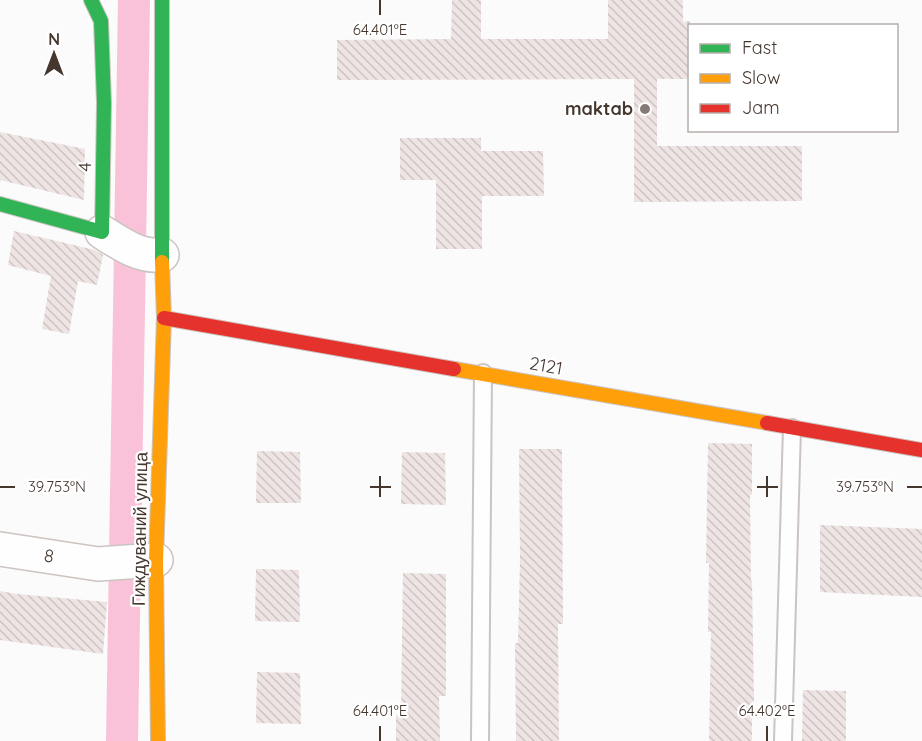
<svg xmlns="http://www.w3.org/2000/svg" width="922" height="741" viewBox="0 0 922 741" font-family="Quicksand,sans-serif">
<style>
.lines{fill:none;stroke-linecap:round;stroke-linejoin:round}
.canal{stroke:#f9c2d9;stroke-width:32}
.building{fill:url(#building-back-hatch)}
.lane-casing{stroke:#cbc4c0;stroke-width:20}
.street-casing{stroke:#cbc4c0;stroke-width:36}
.fast-casing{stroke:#cbc4c0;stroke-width:16}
.slow-casing{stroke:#cbc4c0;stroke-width:16}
.jam-casing{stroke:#cbc4c0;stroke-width:16}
.lane{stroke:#fefefe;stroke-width:16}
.street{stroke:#fefefe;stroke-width:33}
.fast{stroke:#30b455;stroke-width:14}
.slow{stroke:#ff9f0a;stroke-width:14}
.jam{stroke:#e5322d;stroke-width:14}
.ticks{fill:none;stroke:#45362e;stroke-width:2}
.poi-dot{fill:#857b76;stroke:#fff;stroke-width:2}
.labels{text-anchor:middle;stroke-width:4.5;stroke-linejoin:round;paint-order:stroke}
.poi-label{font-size:18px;font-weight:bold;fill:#45362e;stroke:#fff;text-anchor:end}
.street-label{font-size:18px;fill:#45362e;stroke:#fff}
.ticks-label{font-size:15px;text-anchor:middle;fill:#45362e;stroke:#fff;stroke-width:4.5;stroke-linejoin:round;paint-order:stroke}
</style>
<defs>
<pattern id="building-back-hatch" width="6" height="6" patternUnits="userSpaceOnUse" patternTransform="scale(1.5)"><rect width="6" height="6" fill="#ede4e3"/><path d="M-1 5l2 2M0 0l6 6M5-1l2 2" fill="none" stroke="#cdc4c3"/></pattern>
</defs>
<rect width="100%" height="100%" fill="#fbfbfb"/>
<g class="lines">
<path class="canal" d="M 122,741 L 134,0"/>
</g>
<path class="building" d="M 452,0 L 481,0 L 481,39 L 608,39 L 608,0 L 683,0 L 683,22 L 690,21 L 690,79 L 657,79 L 657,146 L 802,146 L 802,201 L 634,202 L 634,79 L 337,80 L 337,40 L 451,39 Z
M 0,132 L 85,149 L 84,200 L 0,180 Z
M 400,138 L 481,138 L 481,151 L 543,151 L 544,196 L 482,196 L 482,249 L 436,249 L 436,180 L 400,180 Z
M 14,231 L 95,250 L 103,255 L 97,285 L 78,281 L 69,334 L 42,329 L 51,276 L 8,265 Z
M 708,443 L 752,444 L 752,495 L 750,495 L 751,581 L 752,581 L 754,702 L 752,702 L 752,741 L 709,741 L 711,632 L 708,632 L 709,563 L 706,563 Z
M 519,449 L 562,449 L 563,624 L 558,624 L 559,741 L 516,741 L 515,643 L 518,643 L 520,560 Z
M 257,451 L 300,452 L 301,503 L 256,503 Z
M 402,452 L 445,453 L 446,505 L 401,504 Z
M 820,525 L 922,529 L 922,597 L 820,592 Z
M 256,569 L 299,570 L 300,622 L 255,621 Z
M 403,573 L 446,574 L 446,696 L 439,696 L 440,741 L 396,741 L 396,715 L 401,715 Z
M 0,591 L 17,594 L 107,602 L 103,654 L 0,640 Z
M 257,672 L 300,673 L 301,724 L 256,723 Z
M 803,690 L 846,691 L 846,741 L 802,741 Z"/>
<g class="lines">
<defs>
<path id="lane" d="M 480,741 L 483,373
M 783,741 L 792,428"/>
<path id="street" d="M 102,232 C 121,244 139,257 162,255
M 0,549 L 98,564 L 156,560"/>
<path id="fast" d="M 162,0 L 162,262
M 0,204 L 102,232 L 104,103 L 101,21 L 91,0"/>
<path id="slow" d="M 454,369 L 767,423
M 158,741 L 156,560 L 164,318 L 162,262"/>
<path id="jam" d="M 164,318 L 454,369
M 767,423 L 922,450"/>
</defs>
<use href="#lane" class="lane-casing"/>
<use href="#street" class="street-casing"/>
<use href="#fast" class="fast-casing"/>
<use href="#slow" class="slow-casing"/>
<use href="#jam" class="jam-casing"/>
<use href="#lane" class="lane"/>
<use href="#street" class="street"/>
<use href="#fast" class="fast"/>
<use href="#slow" class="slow"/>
<use href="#jam" class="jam"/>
</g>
<path class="ticks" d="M 380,0 L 380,15M 380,476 L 380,497M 767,476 L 767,497M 0,487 L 15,487M 370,487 L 391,487M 757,487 L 778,487M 907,487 L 922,487M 380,726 L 380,741M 767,726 L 767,741"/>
<circle class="poi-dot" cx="645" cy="109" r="6"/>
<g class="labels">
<g class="poi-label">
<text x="633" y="115">maktab</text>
</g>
<g class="street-label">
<text transform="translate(85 167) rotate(-89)" y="6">4</text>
<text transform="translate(546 366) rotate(10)" y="6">2121</text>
<text transform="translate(140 529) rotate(-89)" y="6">Гиждуваний улица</text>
<text transform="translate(49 556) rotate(9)" y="6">8</text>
</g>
</g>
<g class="ticks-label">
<text x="380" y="35">64.401°E</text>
<text x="57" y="492">39.753°N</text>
<text x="865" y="492">39.753°N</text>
<text x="380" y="716">64.401°E</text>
<text x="767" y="716">64.402°E</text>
</g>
<rect x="688" y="24" width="210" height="108" fill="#ffffff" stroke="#b5afab" stroke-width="1.5"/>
<rect x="700" y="44" width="30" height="9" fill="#30b455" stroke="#b5afab" stroke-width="1.5"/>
<text x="742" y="54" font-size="18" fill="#45362e">Fast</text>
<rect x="700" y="74" width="30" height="9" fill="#ff9f0a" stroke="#b5afab" stroke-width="1.5"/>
<text x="742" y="84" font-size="18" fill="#45362e">Slow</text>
<rect x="700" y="104" width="30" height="9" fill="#e5322d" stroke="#b5afab" stroke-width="1.5"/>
<text x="742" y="114" font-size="18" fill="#45362e">Jam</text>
<g transform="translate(54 54)" stroke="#ffffff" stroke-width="4.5" paint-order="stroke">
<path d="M0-4.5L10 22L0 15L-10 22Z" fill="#45362e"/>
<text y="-9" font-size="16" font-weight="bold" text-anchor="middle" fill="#45362e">N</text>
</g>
</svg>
